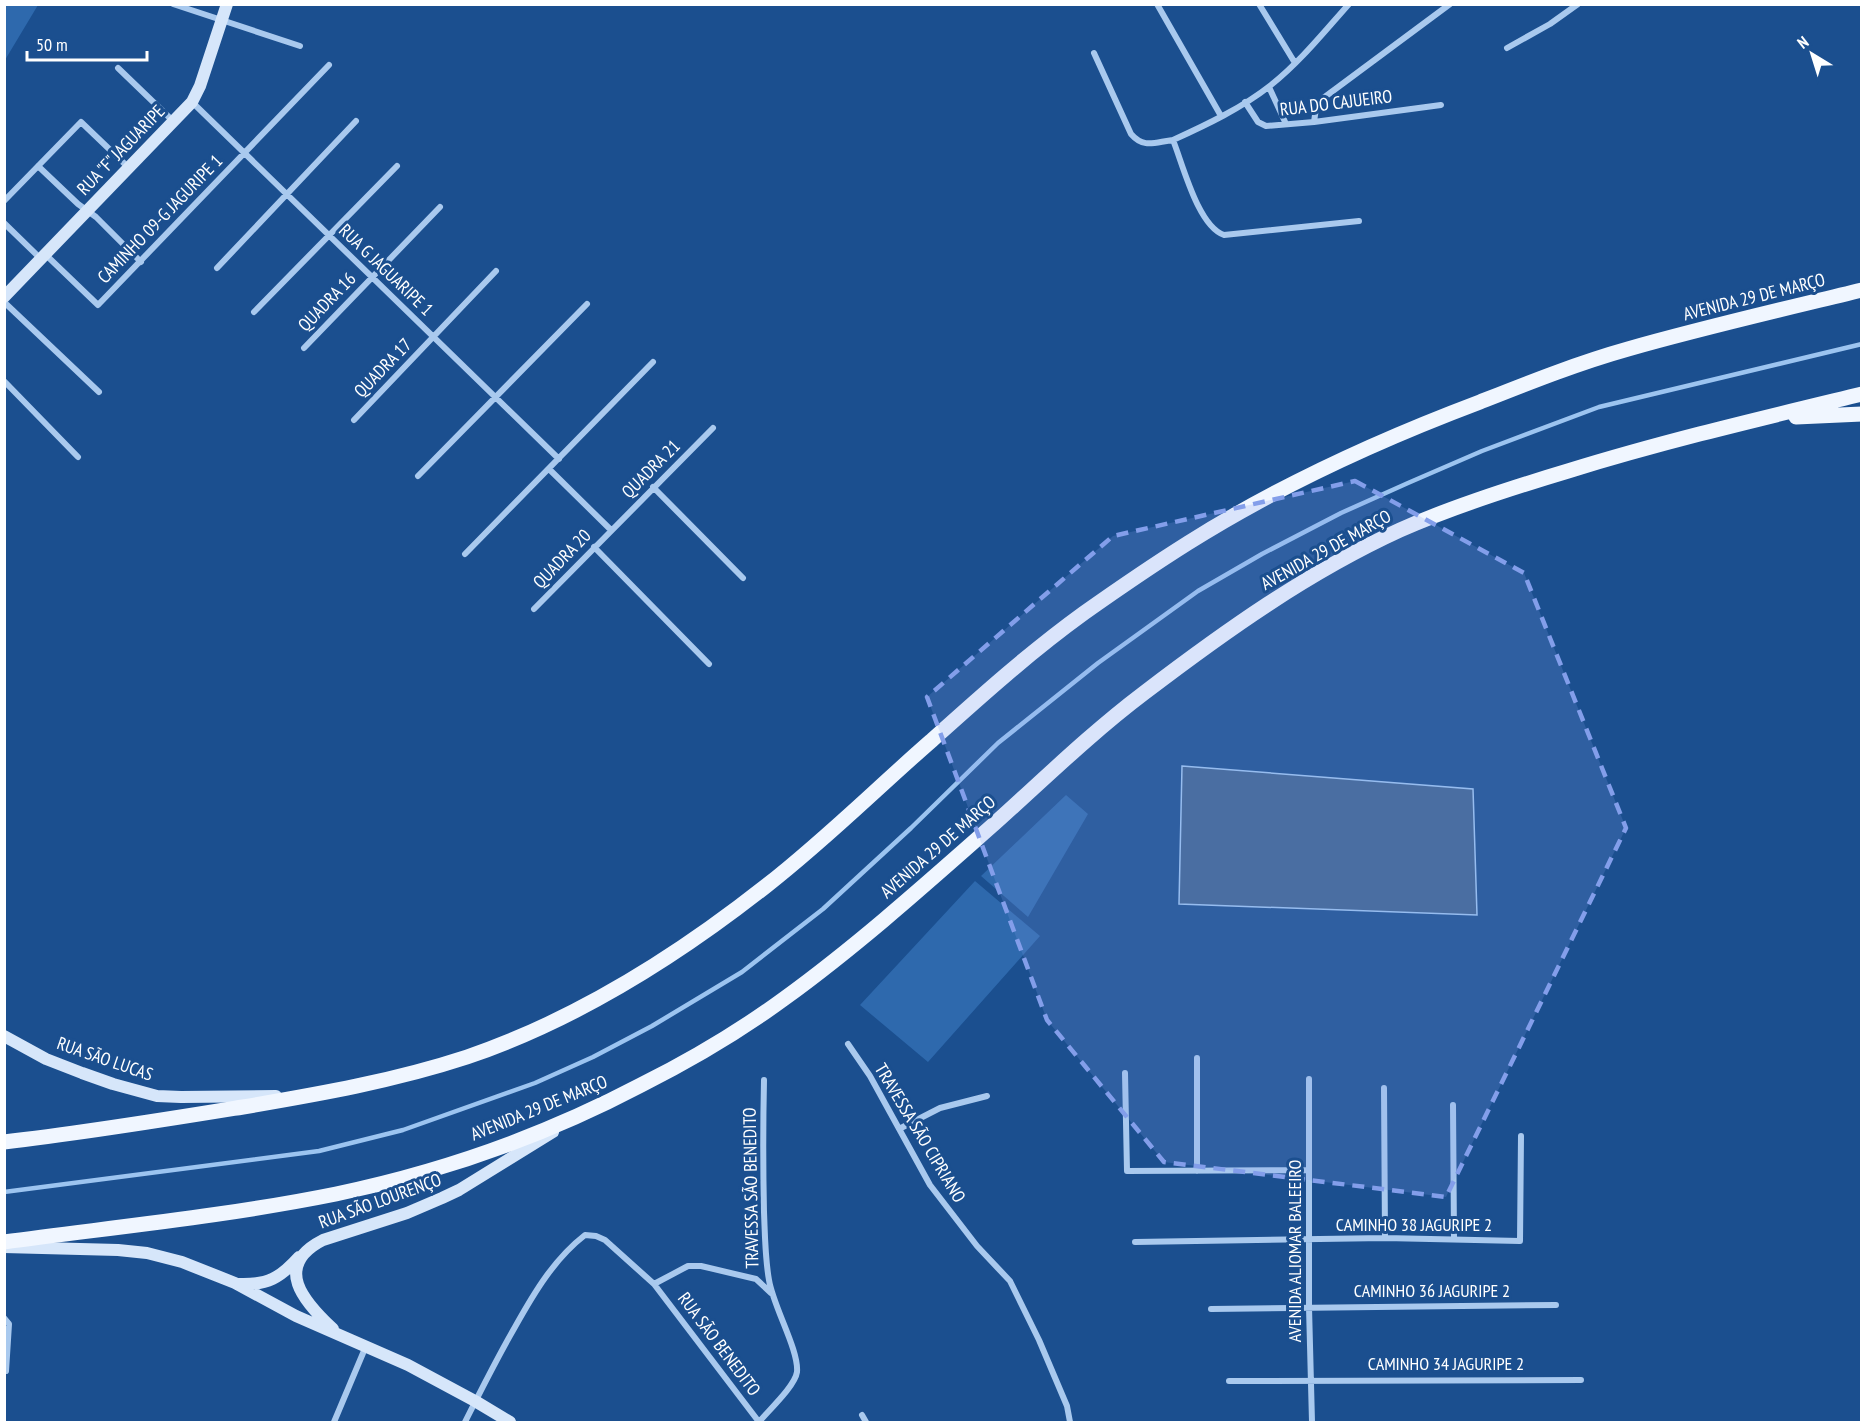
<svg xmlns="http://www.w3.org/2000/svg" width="1866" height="1427" viewBox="0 0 1866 1427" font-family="'PT Sans Narrow',sans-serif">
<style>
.green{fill:#2e69ad}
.water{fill:#3c6290;stroke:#9cc4f0;stroke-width:1.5}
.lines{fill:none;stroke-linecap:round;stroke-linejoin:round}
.stream{stroke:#9cc4f0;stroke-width:4.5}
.street{stroke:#a9c9ee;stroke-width:6}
.secondary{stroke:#d6e6fa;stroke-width:12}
.primary{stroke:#f0f6ff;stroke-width:15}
.marked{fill:#839eea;fill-opacity:0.2;stroke:#839eea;stroke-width:4.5;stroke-dasharray:12 8;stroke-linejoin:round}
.labels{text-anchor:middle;stroke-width:6;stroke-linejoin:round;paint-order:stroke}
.street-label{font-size:18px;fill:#fff;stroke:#1b4f8f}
</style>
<rect width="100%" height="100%" fill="#1b4f8f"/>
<path class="green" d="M 5,4 L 38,5 L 5,60 L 4,5 Z
M 1066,795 L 1088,814 L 1028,917 L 981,876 Z
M 975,881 L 1040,936 L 928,1062 L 860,1005 Z"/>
<path class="water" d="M 1182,766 L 1473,789 L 1477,915 L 1179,904 Z"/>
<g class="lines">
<path class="stream" d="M 4,1192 L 319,1151 L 403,1130 L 535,1083 L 593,1057 L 652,1026 L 742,972 L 823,909 L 911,828 L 998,743 L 1098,663 L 1198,591 L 1262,554 L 1341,513 L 1408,483 L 1482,451 L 1599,407 L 1862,344"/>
<path class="street" d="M 173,4 L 300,46
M 1157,4 L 1221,116
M 1259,4 L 1295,63
M 1349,4 C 1324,32 1300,62 1271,85 C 1242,108 1206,125 1173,140 C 1183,165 1198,226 1224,235 L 1359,221
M 1507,48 L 1550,24 L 1578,4
M 1094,53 L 1131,134 C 1144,149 1155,142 1173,140
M 118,68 L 173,121
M 1269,87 L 1286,124
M 192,102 L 559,459
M 1245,102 L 1258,122 L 1266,126 L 1314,122 L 1441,105
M 1314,122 L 1316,108 L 1322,99 L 1450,4
M 38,166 L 78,204 L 96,217 L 141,262
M 4,201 L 81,122 L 129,168
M 4,223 L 41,259
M 46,255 L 98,305 L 329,65
M 217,268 L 356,121
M 4,302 L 99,392
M 254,312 L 397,166
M 304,348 L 440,207
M 4,381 L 78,457
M 354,420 L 496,271
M 549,469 L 611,530
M 418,476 L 587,304
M 653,487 L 743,578
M 594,547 L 709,664
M 465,554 L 653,362
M 534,609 L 713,428
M 848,1044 L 870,1076 L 930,1185 L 977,1246 L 1010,1281 L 1039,1340 L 1067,1406 L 1070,1422
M 1125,1073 L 1127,1171 L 1309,1170
M 1309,1079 L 1309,1307 L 1312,1422
M 1384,1088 L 1385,1238
M 1453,1105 L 1454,1239
M 899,1129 L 940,1108 L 987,1096
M 1197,1171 L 1197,1058
M 1135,1242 L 1385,1238 L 1520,1241 L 1521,1136
M 654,1284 L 688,1266 L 701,1266 L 756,1279 L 771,1293
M 1211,1309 L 1556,1305
M 4,1318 L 9,1324 L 6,1371
M 1229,1381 L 1581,1380
M 862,1415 L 866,1422
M 334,1422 L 366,1346
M 465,1422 C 481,1390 497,1358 515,1327 C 534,1293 554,1259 585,1235 L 596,1236 L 605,1240 L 654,1284 L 759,1422
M 759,1422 C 769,1410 795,1386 797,1372 C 799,1350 773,1306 769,1280 C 765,1258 765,1235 764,1212 C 763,1168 763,1124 764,1080"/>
<path class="secondary" d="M 4,297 L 192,102 L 200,86 L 227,4
M 4,1036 L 46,1059 L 82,1073 L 113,1084 L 157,1096 L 181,1097 L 276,1096
M 4,1247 L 118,1250 L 147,1253 L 182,1262 L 235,1283 L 296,1316 L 408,1365 L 475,1401 L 510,1422
M 239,1284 C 268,1285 280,1278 299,1257
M 333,1329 C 304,1302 272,1266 323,1240 L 407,1213 L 442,1198 L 459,1190 L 553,1132"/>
<path class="primary" d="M 1796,417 L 1862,414
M 4,1142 C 84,1133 163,1120 243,1107 C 319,1094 394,1081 467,1057 C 576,1020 676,957 766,886 C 824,841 876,789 931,741 C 980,697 1030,652 1084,613 C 1118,589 1153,565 1188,543 C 1280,485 1379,440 1480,402 C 1528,383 1578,363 1628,349 C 1705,327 1784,309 1862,290
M 4,1242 C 115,1227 227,1216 336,1194 C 441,1172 546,1135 641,1085 C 691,1060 740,1031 785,998 C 858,945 926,884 994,824 C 1043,780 1091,733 1144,693 C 1224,632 1308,572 1400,530 C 1454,506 1511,488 1568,471 C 1665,441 1763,418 1862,394"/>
</g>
<path class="marked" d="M 1355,481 L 1524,573 L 1626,828 L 1446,1197 L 1164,1162 L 1047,1020 L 927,697 L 1113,536 Z"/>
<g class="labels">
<g class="street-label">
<text transform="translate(1336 103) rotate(-7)" y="6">RUA DO CAJUEIRO</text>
<text transform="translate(121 150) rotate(-46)" y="6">RUA "F" JAGUARIPE</text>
<text transform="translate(160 219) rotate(-46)" y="6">CAMINHO 09-G JAGURIPE 1</text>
<text transform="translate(386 270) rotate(44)" y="6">RUA G JAGUARIPE 1</text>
<text transform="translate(1754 297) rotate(-14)" y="6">AVENIDA 29 DE MARÇO</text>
<text transform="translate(327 302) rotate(-46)" y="6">QUADRA 16</text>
<text transform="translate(383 368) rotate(-46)" y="6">QUADRA 17</text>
<text transform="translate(651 469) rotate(-45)" y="6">QUADRA 21</text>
<text transform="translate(1326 550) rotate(-29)" y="6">AVENIDA 29 DE MARÇO</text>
<text transform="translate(562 559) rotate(-46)" y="6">QUADRA 20</text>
<text transform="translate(938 847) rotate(-41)" y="6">AVENIDA 29 DE MARÇO</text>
<text transform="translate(105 1059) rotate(19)" y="6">RUA SÃO LUCAS</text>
<text transform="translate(539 1108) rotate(-22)" y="6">AVENIDA 29 DE MARÇO</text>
<text transform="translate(920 1133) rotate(59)" y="6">TRAVESSA SÃO CIPRIANO</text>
<text transform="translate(751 1188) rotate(-91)" y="6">TRAVESSA SÃO BENEDITO</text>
<text transform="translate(380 1201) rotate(-20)" y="6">RUA SÃO LOURENÇO</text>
<text x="1414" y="1231">CAMINHO 38 JAGURIPE 2</text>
<text transform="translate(1295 1251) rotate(-90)" y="6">AVENIDA ALIOMAR BALEEIRO</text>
<text x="1432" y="1297">CAMINHO 36 JAGURIPE 2</text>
<text transform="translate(719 1344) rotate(53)" y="6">RUA SÃO BENEDITO</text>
<text x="1446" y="1370">CAMINHO 34 JAGURIPE 2</text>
</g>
</g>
<rect width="1866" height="1427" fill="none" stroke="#ffffff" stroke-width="12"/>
<g transform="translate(1812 54) rotate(322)" stroke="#1b4f8f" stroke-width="4.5" paint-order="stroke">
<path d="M0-4.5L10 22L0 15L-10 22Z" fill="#ffffff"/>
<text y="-9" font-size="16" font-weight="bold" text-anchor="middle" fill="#ffffff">N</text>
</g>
<path d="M27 51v9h120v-9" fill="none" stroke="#ffffff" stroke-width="3"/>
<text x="36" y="51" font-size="18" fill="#ffffff" stroke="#1b4f8f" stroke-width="4.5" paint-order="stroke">50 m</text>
</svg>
